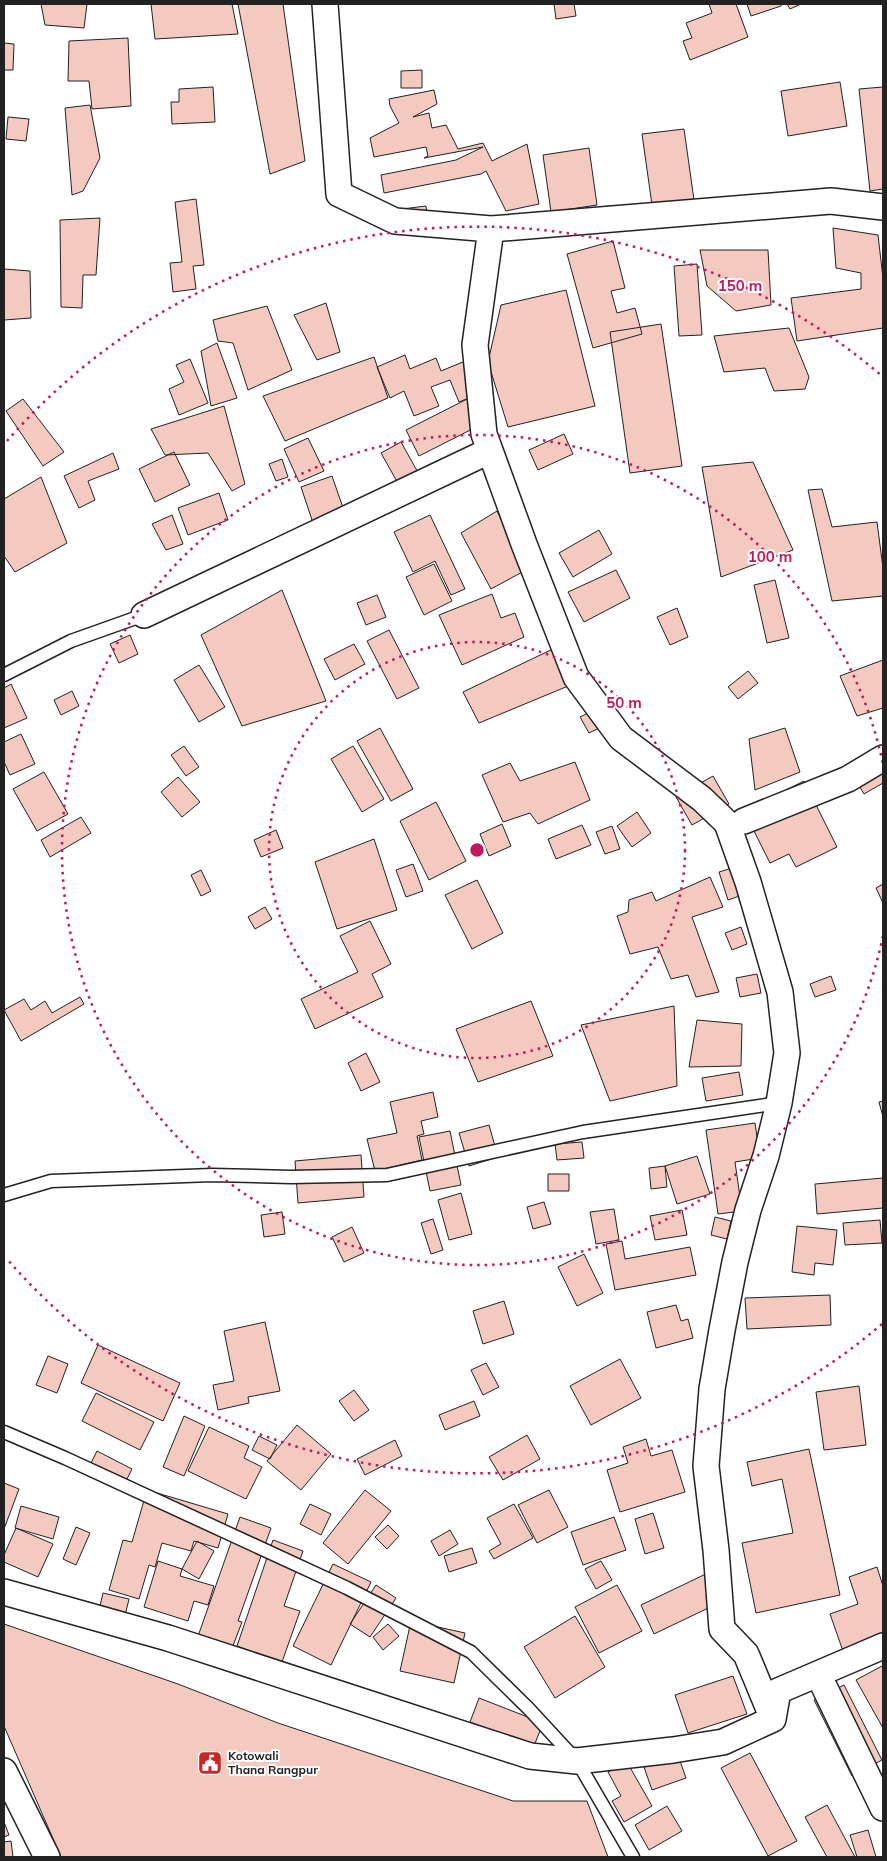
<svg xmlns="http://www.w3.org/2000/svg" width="887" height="1861" viewBox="0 0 887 1861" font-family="Mulish,sans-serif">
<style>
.building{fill:#f3c9c0;stroke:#222}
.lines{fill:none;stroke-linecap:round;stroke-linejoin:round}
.lane-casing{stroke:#222;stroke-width:15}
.street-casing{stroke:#222;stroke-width:28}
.lane{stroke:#fff;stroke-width:12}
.street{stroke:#fff;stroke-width:25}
.ring{fill:none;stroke:#c2185b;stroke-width:2.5;stroke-dasharray:2.5 5}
.labels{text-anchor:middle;stroke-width:4;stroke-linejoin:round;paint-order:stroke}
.poi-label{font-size:12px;font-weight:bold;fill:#222;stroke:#fff;text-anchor:start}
.centre{fill:#c2185b;stroke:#fff;stroke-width:2.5}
.ring-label{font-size:15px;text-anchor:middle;font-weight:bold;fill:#c2185b;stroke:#fff;stroke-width:4;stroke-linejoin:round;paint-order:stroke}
</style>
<rect width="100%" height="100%" fill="#fff"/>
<path class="building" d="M 41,4 L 87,4 L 84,28 L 45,25 Z
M 151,4 L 232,4 L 238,34 L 155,39 Z
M 238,4 L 283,4 L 305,161 L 270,174 Z
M 554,4 L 574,4 L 576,16 L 556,19 Z
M 709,4 L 736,4 L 748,37 L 690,60 L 683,41 L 692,38 L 686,23 L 712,13 Z
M 747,4 L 781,4 L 781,6 L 751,16 Z
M 787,4 L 801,4 L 790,9 Z
M 128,38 L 131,106 L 92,109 L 89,81 L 68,81 L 69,41 Z
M 4,43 L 14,44 L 13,70 L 4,70 Z
M 422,70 L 422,88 L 401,88 L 401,71 Z
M 840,82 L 847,126 L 788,136 L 781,91 Z
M 213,87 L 215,122 L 172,124 L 171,102 L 179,102 L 179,89 Z
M 883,87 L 883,189 L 870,191 L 859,89 Z
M 434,90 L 437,104 L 413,117 L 429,113 L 432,128 L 446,125 L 458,149 L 483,143 L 492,161 L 527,144 L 539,204 L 506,211 L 486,171 L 481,174 L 384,193 L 381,175 L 456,160 L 483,147 L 424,158 L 428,156 L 426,147 L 374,157 L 370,138 L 399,123 L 390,106 L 389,99 Z
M 90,105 L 100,158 L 83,191 L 72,195 L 65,108 Z
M 8,117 L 29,119 L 26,141 L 6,139 Z
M 684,129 L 694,200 L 652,205 L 642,134 Z
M 589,148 L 597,205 L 551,212 L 543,155 Z
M 196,199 L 204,265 L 193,266 L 196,289 L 173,292 L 170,263 L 182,262 L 175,202 Z
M 426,206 L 428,222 L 404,226 L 402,209 Z
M 100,218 L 96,275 L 83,275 L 82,308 L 61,307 L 60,220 Z
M 833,228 L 878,235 L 883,278 L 883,328 L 797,341 L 791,298 L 861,289 L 861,273 L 836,268 Z
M 613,241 L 625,288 L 611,291 L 617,313 L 635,308 L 642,334 L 593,348 L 567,254 Z
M 700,250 L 768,250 L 771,305 L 736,311 L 707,286 Z
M 697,264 L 702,335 L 679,336 L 674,266 Z
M 4,269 L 30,271 L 31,318 L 4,320 Z
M 566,290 L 595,406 L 508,427 L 488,362 L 501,305 Z
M 326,303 L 340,352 L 317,360 L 294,315 Z
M 267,306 L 292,370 L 248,390 L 233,343 L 218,341 L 213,320 Z
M 661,324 L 682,466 L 630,473 L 610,332 Z
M 789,328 L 809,377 L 805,389 L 774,391 L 765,368 L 724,372 L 714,336 Z
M 217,343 L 237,398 L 211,406 L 201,351 Z
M 405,355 L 410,369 L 436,358 L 441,371 L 475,357 L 488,390 L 459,402 L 450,380 L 431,387 L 439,406 L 414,416 L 404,391 L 390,398 L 377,367 Z
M 374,357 L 388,398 L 285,441 L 263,396 Z
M 190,359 L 208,403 L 179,415 L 169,389 L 184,382 L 176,365 Z
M 483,391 L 496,417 L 419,456 L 406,430 Z
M 23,399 L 64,452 L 43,466 L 6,411 Z
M 224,406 L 245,484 L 232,491 L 208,453 L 165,455 L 151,429 Z
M 564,434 L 573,454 L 538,470 L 529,450 Z
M 308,438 L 324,471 L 299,482 L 284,449 Z
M 401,442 L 425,485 L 405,496 L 381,453 Z
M 174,452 L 190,485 L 155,502 L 139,469 Z
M 113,453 L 119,469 L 88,481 L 95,500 L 79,508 L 64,476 Z
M 282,459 L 288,477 L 276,481 L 269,464 Z
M 753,462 L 793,550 L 721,577 L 702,467 Z
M 332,476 L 349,525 L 317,535 L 301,487 Z
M 41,477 L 67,543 L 15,572 L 4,556 L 4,499 Z
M 822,489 L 832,527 L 877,522 L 883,568 L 883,596 L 832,601 L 808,490 Z
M 219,493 L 228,520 L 188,535 L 178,508 Z
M 497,511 L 526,570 L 491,589 L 461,533 Z
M 172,515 L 183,544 L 166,550 L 152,524 Z
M 430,515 L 465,589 L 451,595 L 435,561 L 413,572 L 394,532 Z
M 599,530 L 612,554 L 573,577 L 559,553 Z
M 434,564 L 452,601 L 424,615 L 406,577 Z
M 616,570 L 630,598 L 584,622 L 568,592 Z
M 775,580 L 789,638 L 767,643 L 754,585 Z
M 282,590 L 326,701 L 242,726 L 201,635 Z
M 492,594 L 501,618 L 515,613 L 524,637 L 462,665 L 439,615 Z
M 377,595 L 386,617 L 366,625 L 357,603 Z
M 677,608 L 688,637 L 670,645 L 657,617 Z
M 389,630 L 419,688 L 397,699 L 367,641 Z
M 130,635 L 138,654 L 119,663 L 110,644 Z
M 354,644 L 365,664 L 335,680 L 324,659 Z
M 557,647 L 573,684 L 479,723 L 463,692 Z
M 883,660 L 883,708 L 857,716 L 840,676 Z
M 199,665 L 225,707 L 199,722 L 174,680 Z
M 748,671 L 758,683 L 738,699 L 728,687 Z
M 11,684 L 27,718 L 4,728 L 4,688 Z
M 72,691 L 79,706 L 61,715 L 54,700 Z
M 606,704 L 615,720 L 589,733 L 580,717 Z
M 380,728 L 413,789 L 391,801 L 357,741 Z
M 785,728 L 800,772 L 755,790 L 749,739 Z
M 21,734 L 35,764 L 10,775 L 4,762 L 4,742 Z
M 184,746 L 199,767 L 186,776 L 171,755 Z
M 353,746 L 384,799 L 362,812 L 331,759 Z
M 883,756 L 883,783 L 864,794 L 852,774 Z
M 575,762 L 590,800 L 538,824 L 530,813 L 503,822 L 482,775 L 510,763 L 520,781 Z
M 44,772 L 68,814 L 37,831 L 13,789 Z
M 713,776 L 729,804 L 692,825 L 676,797 Z
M 178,777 L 200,802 L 182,817 L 161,792 Z
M 804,781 L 837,847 L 796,867 L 789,854 L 770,863 L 744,811 Z
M 436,802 L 466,861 L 429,880 L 400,821 Z
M 637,812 L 651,833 L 632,847 L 617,826 Z
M 81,817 L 91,833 L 50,857 L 41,840 Z
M 502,824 L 511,846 L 489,856 L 480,834 Z
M 582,825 L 591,845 L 556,859 L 548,839 Z
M 612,826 L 620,849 L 605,854 L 596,832 Z
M 276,830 L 283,848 L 261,857 L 254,840 Z
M 374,839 L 397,910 L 337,929 L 315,862 Z
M 748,863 L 757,890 L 728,900 L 719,872 Z
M 413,864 L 423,891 L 406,897 L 396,870 Z
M 201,870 L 211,891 L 201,896 L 191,875 Z
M 710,877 L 723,907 L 692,917 L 719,992 L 696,997 L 688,975 L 671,979 L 658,947 L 630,954 L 617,916 L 628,912 L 629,900 L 652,892 L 656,901 Z
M 477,880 L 503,933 L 472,949 L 445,895 Z
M 883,884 L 883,903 L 876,888 Z
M 265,907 L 272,919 L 255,929 L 248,917 Z
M 370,921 L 391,964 L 372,974 L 383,997 L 315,1029 L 301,999 L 358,972 L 340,936 Z
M 741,927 L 747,944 L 732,950 L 725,933 Z
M 757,974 L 761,993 L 740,997 L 736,978 Z
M 831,976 L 836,990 L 815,997 L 810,984 Z
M 80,997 L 84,1004 L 21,1041 L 4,1010 L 24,999 L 31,1010 L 45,1001 L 52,1013 Z
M 531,1001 L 553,1056 L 478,1082 L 456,1029 Z
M 674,1006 L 677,1086 L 610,1101 L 581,1025 Z
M 697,1020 L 742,1024 L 741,1066 L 689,1067 Z
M 366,1053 L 380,1082 L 361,1091 L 348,1063 Z
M 739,1072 L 743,1095 L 706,1101 L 702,1078 Z
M 433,1092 L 438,1117 L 421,1121 L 424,1134 L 417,1136 L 422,1160 L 375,1171 L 367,1139 L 397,1133 L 390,1102 Z
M 883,1101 L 883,1117 L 879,1102 Z
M 755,1123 L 760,1158 L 735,1162 L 742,1211 L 718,1214 L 706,1130 Z
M 489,1125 L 498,1157 L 469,1166 L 459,1133 Z
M 450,1131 L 461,1185 L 430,1191 L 419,1137 Z
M 582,1142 L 584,1158 L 557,1160 L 555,1144 Z
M 361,1155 L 364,1197 L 298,1203 L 295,1161 Z
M 697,1156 L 710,1194 L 677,1204 L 665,1166 Z
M 665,1166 L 667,1187 L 651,1189 L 649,1168 Z
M 548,1174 L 569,1174 L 569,1191 L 548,1191 Z
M 883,1178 L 883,1208 L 817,1214 L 815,1184 Z
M 461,1193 L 472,1234 L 449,1240 L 438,1200 Z
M 544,1202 L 551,1224 L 533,1229 L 527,1207 Z
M 614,1209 L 619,1240 L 596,1244 L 590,1212 Z
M 682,1210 L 687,1235 L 655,1240 L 650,1216 Z
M 282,1212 L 285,1234 L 264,1237 L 261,1215 Z
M 715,1217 L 731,1221 L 727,1239 L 711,1235 Z
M 433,1219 L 443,1250 L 431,1254 L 421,1223 Z
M 880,1220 L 882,1243 L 845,1245 L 843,1223 Z
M 797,1226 L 837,1230 L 833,1265 L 815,1263 L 814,1275 L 792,1272 Z
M 352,1227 L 364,1253 L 344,1262 L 332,1237 Z
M 622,1241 L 625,1259 L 690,1247 L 696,1275 L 615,1290 L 606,1244 Z
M 584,1254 L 603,1293 L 577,1306 L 558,1267 Z
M 830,1295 L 831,1325 L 747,1329 L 745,1298 Z
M 504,1301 L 514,1334 L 483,1344 L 473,1311 Z
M 676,1305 L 681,1321 L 688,1319 L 693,1338 L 656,1348 L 647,1312 Z
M 265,1322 L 280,1391 L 248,1397 L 249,1403 L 218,1410 L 213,1385 L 234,1381 L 224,1331 Z
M 98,1345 L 180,1383 L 163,1421 L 81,1383 Z
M 48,1356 L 68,1364 L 57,1393 L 36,1385 Z
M 620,1359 L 641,1398 L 591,1425 L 570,1386 Z
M 486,1363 L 499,1387 L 483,1395 L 471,1370 Z
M 859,1386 L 866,1445 L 824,1450 L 816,1392 Z
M 354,1390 L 369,1410 L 354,1421 L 339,1401 Z
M 96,1393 L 154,1422 L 140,1450 L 82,1421 Z
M 474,1401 L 480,1416 L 445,1430 L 439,1415 Z
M 184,1416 L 205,1426 L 184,1476 L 163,1467 Z
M 297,1425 L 331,1454 L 301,1490 L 267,1461 Z
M 209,1427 L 249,1446 L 244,1458 L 262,1467 L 246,1499 L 188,1471 Z
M 527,1435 L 540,1459 L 503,1480 L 489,1457 Z
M 259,1436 L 277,1445 L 270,1459 L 252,1450 Z
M 646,1439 L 651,1456 L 672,1450 L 685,1492 L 620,1512 L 607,1470 L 628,1463 L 623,1447 Z
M 395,1440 L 402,1456 L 365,1475 L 357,1459 Z
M 809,1449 L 840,1595 L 756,1613 L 742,1543 L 793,1533 L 782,1479 L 752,1486 L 747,1462 Z
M 97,1451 L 132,1469 L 122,1489 L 87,1471 Z
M 4,1483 L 19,1489 L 4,1529 Z
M 147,1490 L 228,1514 L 218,1548 L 194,1541 L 191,1551 L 162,1543 L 155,1567 L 149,1565 L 139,1599 L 109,1590 L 123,1540 L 132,1542 Z
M 365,1490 L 391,1511 L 348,1564 L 323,1543 Z
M 549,1490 L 568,1527 L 537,1543 L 518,1505 Z
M 310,1504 L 331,1514 L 321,1535 L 300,1524 Z
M 514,1504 L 533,1538 L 494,1559 L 489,1551 L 501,1544 L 487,1518 Z
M 21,1506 L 59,1517 L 53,1539 L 15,1528 Z
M 653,1513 L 664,1548 L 645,1554 L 635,1519 Z
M 240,1517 L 271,1528 L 238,1621 L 242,1622 L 231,1651 L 197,1639 Z
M 614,1517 L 626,1550 L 583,1565 L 571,1532 Z
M 388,1525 L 399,1536 L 387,1549 L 375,1537 Z
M 76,1527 L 90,1533 L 76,1565 L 63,1559 Z
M 16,1528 L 53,1544 L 38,1577 L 4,1562 L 4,1555 Z
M 450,1530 L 458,1544 L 439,1556 L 431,1541 Z
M 273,1540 L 303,1551 L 284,1606 L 300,1611 L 282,1662 L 237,1646 Z
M 197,1541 L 214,1551 L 199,1579 L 182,1569 Z
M 472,1548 L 477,1563 L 449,1572 L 444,1556 Z
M 158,1561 L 182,1569 L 180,1576 L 214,1586 L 208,1605 L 194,1601 L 188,1621 L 144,1607 Z
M 601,1561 L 612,1580 L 596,1589 L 585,1569 Z
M 333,1564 L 371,1582 L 331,1665 L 293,1646 Z
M 877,1567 L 883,1586 L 883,1640 L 844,1654 L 830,1614 L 858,1604 L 849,1577 Z
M 710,1572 L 725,1600 L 654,1634 L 641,1605 Z
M 376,1585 L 396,1598 L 370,1637 L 350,1624 Z
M 617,1585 L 642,1631 L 599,1653 L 575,1607 Z
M 103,1593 L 129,1599 L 123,1624 L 97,1619 Z
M 575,1616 L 605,1667 L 555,1698 L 524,1647 Z
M 411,1621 L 465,1633 L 454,1683 L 400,1671 Z
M 4,1624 L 178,1684 L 278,1723 L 513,1801 L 587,1801 L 608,1857 L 61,1857 L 4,1726 Z
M 388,1624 L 399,1636 L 383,1650 L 373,1637 Z
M 882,1666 L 883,1668 L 883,1728 L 856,1680 Z
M 733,1676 L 747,1714 L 688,1733 L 675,1695 Z
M 844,1685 L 882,1760 L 852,1776 L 814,1700 Z
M 479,1698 L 543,1723 L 534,1746 L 470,1722 Z
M 750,1753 L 797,1841 L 768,1856 L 721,1768 Z
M 678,1755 L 686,1778 L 652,1790 L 644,1767 Z
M 627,1762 L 652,1806 L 624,1822 L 612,1801 L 621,1796 L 608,1772 Z
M 827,1805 L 855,1857 L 827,1857 L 805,1817 Z
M 667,1806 L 682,1831 L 649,1850 L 635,1825 Z
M 4,1822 L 9,1835 L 4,1837 Z
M 868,1830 L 876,1857 L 857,1857 L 850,1835 Z
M 11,1841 L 13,1857 L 4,1857 L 4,1842 Z"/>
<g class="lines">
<defs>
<path id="lane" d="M 4,675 L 71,641 L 144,615
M 4,1195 L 51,1181 L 212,1175 L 291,1177 L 387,1175 L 583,1132 L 779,1103
M 4,1432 L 65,1458 L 347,1588 L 471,1652 L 529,1709 L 577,1761 L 633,1857"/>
<path id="street" d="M 325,4 L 339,194 L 395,221 L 491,229 L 831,201 L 883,207
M 491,229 L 475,345 L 484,434 L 524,544 L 576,677 L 621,738 L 702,799 L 727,823 L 748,882 L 780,992 L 787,1053 L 779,1103 L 766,1156 L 748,1210 L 735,1262 L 722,1330 L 712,1389 L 706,1466 L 716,1550 L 722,1629 L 746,1654 L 773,1719
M 144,615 L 489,451
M 744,821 L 848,779 L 883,758
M 4,1592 L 168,1638 L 530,1756 L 577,1761 L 673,1750 L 723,1742 L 773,1719 L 778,1691 L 883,1646
M 818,1674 L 883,1808
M 4,1771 L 47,1857"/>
</defs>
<use href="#lane" class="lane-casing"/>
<use href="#street" class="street-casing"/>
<use href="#lane" class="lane"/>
<use href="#street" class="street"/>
</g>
<g class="ring">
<circle cx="477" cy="850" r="208"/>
<path d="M883 936A415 415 0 1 1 883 764"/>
<path d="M882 1324A623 623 0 0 1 7 1259M7 441A623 623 0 0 1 882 376"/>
</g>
<defs>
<symbol id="civic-square" viewBox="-11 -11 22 22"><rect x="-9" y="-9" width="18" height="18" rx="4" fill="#c62828" stroke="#fff"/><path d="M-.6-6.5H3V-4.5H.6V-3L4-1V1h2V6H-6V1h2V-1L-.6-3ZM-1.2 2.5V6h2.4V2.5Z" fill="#fff"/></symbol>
</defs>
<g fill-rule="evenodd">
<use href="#civic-square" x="196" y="1749" width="28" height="28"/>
</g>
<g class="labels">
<g class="poi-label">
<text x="228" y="1760">Kotowali<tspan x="228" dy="14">Thana Rangpur</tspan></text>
</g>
</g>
<circle cx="477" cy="850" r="8" class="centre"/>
<g class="ring-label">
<text x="740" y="291">150 m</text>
<text x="770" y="562">100 m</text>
<text x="624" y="708">50 m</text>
</g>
<rect width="887" height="1861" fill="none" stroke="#222222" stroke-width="10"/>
</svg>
